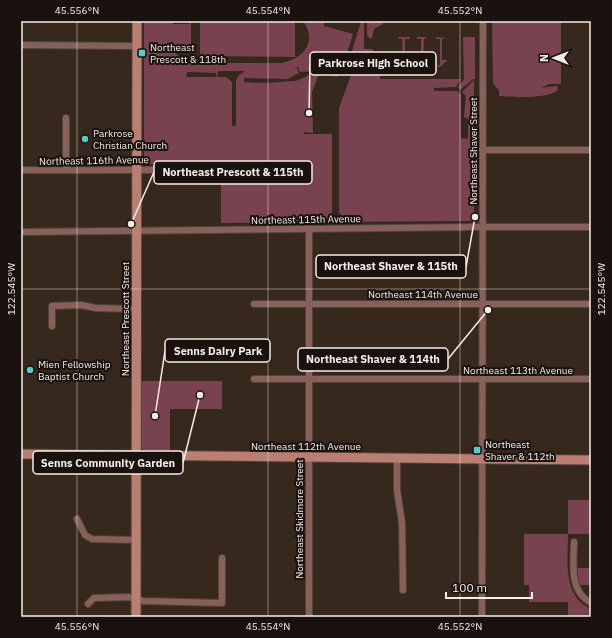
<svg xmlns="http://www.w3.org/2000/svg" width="612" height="638" viewBox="0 0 612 638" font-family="'IBM Plex Sans',sans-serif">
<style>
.green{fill:#78424f;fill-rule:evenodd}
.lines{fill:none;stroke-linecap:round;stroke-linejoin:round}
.street-casing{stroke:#514439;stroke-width:8}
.secondary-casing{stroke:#514439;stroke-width:11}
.street{stroke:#876159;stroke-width:6}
.secondary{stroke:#ba7e72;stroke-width:9}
.ticks{fill:none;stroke:#f7ede6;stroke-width:1;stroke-opacity:0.45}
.poi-dot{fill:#53cdcb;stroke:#19120e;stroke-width:1.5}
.labels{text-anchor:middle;stroke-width:4;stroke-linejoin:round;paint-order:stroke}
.poi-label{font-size:10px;fill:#f7ede6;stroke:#19120e;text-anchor:start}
.street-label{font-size:10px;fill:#f7ede6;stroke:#19120e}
.leader{fill:none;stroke:#f7ede6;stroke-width:1.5}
.callout-dot{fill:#f7ede6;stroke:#19120e;stroke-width:1.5}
.callout{fill:#19120e;stroke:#f7ede6;stroke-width:1.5}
.callout-label{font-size:11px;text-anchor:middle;font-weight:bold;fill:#f7ede6}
.neatline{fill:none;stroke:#f7ede6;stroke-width:1.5}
.ticks-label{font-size:10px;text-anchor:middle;fill:#f7ede6}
</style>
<rect width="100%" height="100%" fill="#36281d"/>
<path class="green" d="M 144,21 L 174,21 L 173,24 L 189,24 L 189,21 L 191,21 L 191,49 L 173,50 C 179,58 186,61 196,63 L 282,63 C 303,59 318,42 303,21 L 313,21 L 315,26 L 314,21 L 324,21 L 324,26 L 353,34 L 343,66 L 340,68 L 337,77 L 314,71 L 300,72 L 298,67 L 293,69 L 297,68 L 299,73 L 288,79 L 244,78 L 244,82 C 260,84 278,82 295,81 C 300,80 308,75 313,73 L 318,76 L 312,92 L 313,133 L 304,132 L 304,134 L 332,134 L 332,222 L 221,223 L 221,174 L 224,168 L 221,163 L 144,164 ZM 218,71 L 245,71 L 238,76 L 236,81 L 236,126 L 232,126 L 232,129 L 232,82 L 226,77 L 217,77 ZM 187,72 L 216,73 L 216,77 L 186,77 Z
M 200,21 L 295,21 L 295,57 L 200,56 Z
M 361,21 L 364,21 L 364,49 L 373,49 C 372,67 362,65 348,65 Z
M 367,21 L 380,21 L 383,24 L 374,29 L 372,38 L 369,38 L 367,35 Z
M 492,21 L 561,21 L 561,84 L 549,84 L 541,88 L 556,86 L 558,87 L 557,91 C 545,99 514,97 499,96 L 499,90 L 494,85 L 493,82 Z
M 399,37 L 410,37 L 410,39 L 405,39 L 405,64 L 410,64 L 409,66 L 398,66 L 398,65 L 403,64 L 402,39 L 398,39 Z
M 417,37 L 427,37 L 424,39 L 423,64 L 428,65 L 428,67 L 416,66 L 417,65 L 421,64 L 421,39 L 417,39 Z
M 436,37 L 447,38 L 442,39 L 442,60 L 447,60 L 447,61 L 440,67 L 435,66 L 440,65 L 440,39 L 436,39 Z
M 463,37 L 475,37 L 475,79 L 473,79 L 460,90 L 458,87 L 464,79 Z
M 352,72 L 380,72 L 380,79 L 461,79 L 456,87 L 434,88 L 434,91 L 458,91 L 461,95 L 461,138 L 468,139 L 468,118 L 465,118 L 464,116 L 466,96 L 462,92 L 474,80 L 474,218 L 471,221 L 338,222 L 338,214 L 346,221 L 339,212 L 339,108 Z
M 141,381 L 222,381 L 222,409 L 170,409 L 170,451 L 144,451 L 141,447 Z
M 568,500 L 591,500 L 591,534 L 568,534 C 568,561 562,596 591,609 L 591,617 L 568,617 L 568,602 L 529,602 L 529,585 L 524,585 L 524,534 L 568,534 Z
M 577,568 L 591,568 L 591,585 L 579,585 Z"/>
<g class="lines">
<defs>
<path id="street" d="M 21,45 L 137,46
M 482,150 L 591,150
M 21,170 C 86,171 151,169 216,170
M 66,170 L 66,118
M 309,229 L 309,617
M 21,232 L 476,227 L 591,227
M 254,304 L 591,304
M 52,326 L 52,306 L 81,305 L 96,308 L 136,309
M 254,379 L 591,379
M 397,458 L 397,490 L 402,523 L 403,590
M 77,519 L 85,535 L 92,539 L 136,540
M 574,542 C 574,564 568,590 591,603
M 88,604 L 94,598 L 129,597 L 143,601 L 222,603 L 222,558
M 482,617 L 483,21"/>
<path id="secondary" d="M 21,454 L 591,460
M 136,617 L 137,21"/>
</defs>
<use href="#street" class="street-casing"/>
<use href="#secondary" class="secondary-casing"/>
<use href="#street" class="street"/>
<use href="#secondary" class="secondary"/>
</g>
<path class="ticks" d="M 77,21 L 77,617M 268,21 L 268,617M 460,21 L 460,617M 21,289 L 591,289"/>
<g class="poi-dot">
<rect x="138" y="49" width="8" height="8" rx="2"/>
<circle cx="85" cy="139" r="4"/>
<circle cx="30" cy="370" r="4"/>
<rect x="473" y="446" width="8" height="8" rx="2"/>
</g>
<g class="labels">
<g class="poi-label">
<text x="150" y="51">Northeast<tspan x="150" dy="12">Prescott &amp; 118th</tspan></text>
<text x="93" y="137">Parkrose<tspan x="93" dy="12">Christian Church</tspan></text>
<text x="38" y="368">Mien Fellowship<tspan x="38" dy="12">Baptist Church</tspan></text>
<text x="485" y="448">Northeast<tspan x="485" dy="12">Shaver &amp; 112th</tspan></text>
</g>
<g class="street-label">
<text transform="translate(473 151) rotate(-90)" y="4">Northeast Shaver Street</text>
<text transform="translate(94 160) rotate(-1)" y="4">Northeast 116th Avenue</text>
<text transform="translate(306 219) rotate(-1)" y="4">Northeast 115th Avenue</text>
<text x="423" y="298">Northeast 114th Avenue</text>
<text transform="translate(125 319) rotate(-90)" y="4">Northeast Prescott Street</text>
<text x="518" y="374">Northeast 113th Avenue</text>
<text x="306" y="450">Northeast 112th Avenue</text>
<text transform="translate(299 519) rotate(-90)" y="4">Northeast Skidmore Street</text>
</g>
</g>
<path class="leader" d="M309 113L310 63M131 224L154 172M475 217L466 267M155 416L165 351M488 310L448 359M200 395L183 463"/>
<g class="callout-dot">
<circle cx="309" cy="113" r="4"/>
<circle cx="131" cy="224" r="4"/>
<circle cx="475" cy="217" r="4"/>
<circle cx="155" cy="416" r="4"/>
<circle cx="488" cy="310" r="4"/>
<circle cx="200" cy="395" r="4"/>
</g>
<g class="callout">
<rect x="310" y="52" width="126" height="23" rx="4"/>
<rect x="154" y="161" width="158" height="23" rx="4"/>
<rect x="316" y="255" width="150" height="23" rx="4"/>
<rect x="165" y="339" width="105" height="23" rx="4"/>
<rect x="298" y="348" width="150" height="23" rx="4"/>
<rect x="33" y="451" width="150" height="23" rx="4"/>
</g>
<g class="callout-label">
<text x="373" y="67">Parkrose High School</text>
<text x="233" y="176">Northeast Prescott &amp; 115th</text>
<text x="391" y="270">Northeast Shaver &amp; 115th</text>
<text x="218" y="355">Senns Dairy Park</text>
<text x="373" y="363">Northeast Shaver &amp; 114th</text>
<text x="108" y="467">Senns Community Garden</text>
</g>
<rect width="612" height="638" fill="none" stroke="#19120e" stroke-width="44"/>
<g transform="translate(554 58) rotate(270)" stroke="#19120e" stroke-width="3" paint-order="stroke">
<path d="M0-3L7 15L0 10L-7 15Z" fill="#f7ede6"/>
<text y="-6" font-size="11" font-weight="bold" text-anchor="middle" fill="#f7ede6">N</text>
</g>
<path d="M446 592v6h86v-6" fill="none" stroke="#f7ede6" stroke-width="2"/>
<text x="452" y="592" font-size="12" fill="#f7ede6" stroke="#19120e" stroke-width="3" paint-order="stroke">100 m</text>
<rect x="22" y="22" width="568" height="594" class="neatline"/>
<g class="ticks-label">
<text x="77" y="14">45.556°N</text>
<text x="268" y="14">45.554°N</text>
<text x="460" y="14">45.552°N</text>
<text transform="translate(601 289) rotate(-90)" y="4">122.545°W</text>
<text transform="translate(11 289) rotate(-90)" y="4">122.545°W</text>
<text x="77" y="630">45.556°N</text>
<text x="268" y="630">45.554°N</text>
<text x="460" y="630">45.552°N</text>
</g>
</svg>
